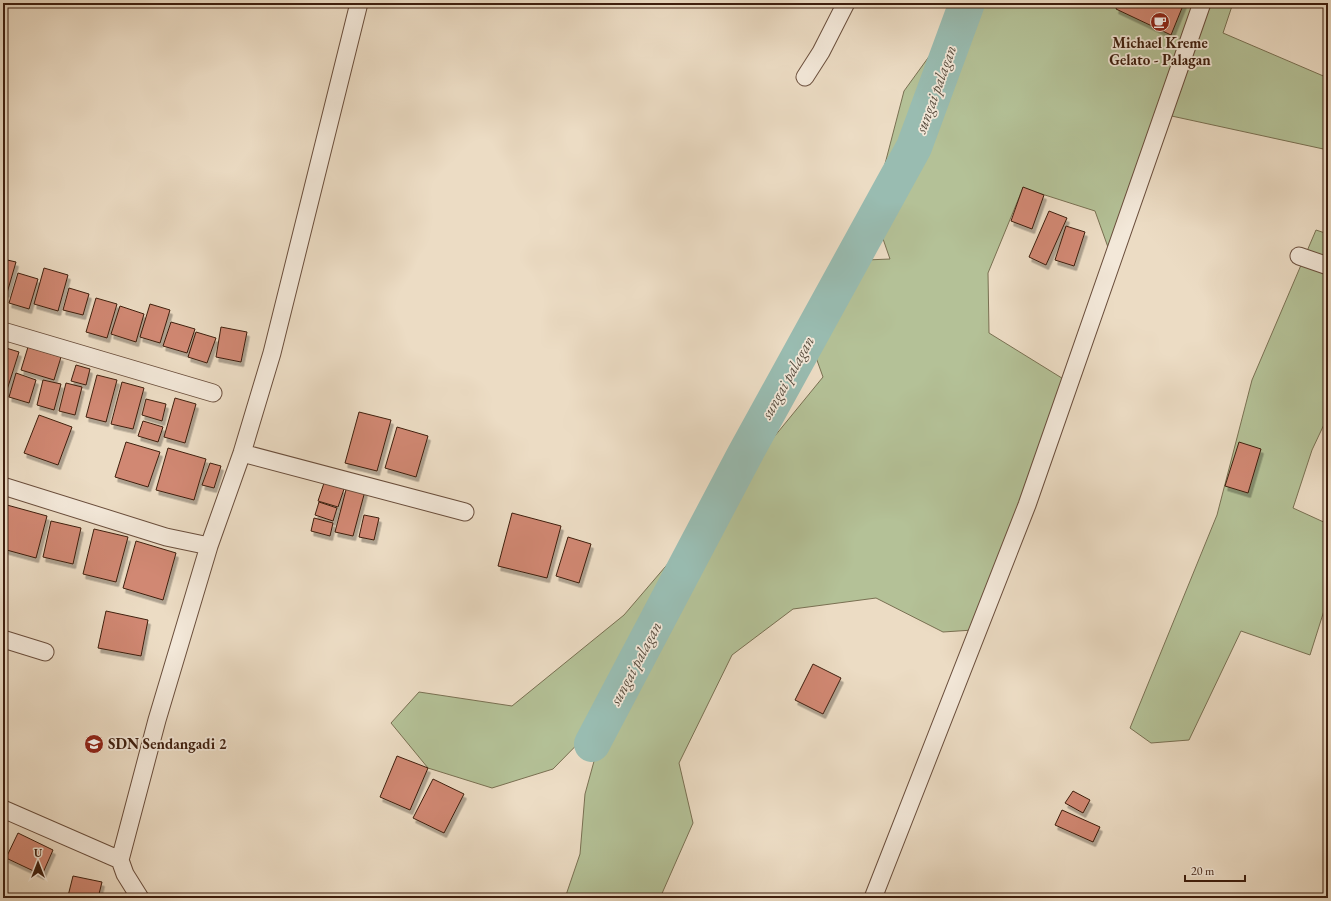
<svg xmlns="http://www.w3.org/2000/svg" width="1331" height="901" viewBox="0 0 1331 901" font-family="'EB Garamond',serif">
<style>
.green{fill:#b4c197;stroke:#797052}
.lines{fill:none;stroke-linecap:round;stroke-linejoin:round}
.river{stroke:#99bcb1;stroke-width:36}
.building{fill:#d18873;stroke:#3e1e0e;filter:url(#shadow)}
.minor-casing{stroke:#6a4e3c;stroke-width:19}
.minor{stroke:#f3e8d9;stroke-width:17}
.labels{text-anchor:middle;stroke-width:3.5;stroke-linejoin:round;paint-order:stroke}
.poi-label{font-size:15px;font-weight:bold;fill:#3e1e0e;stroke:#f3e8d9}
.water-label{font-size:16px;font-style:italic;fill:#594d3f;stroke:#f3e8d9}
</style>
<defs>
<filter id="shadow"><feDropShadow dx="2.5" dy="4.5" stdDeviation="0" flood-color="#0004"/></filter>
</defs>
<rect width="100%" height="100%" fill="#ecdcc4"/>
<filter id="stains"><feTurbulence type="fractalNoise" baseFrequency=".005" numOctaves="4"/><feColorMatrix values="0 0 0 0 .2 0 0 0 0 .09 0 0 0 0 .02 0 0 0 .5 -.17"/></filter>
<radialGradient id="worn" r=".72"><stop offset=".6" stop-color="#630" stop-opacity="0"/><stop offset="1" stop-color="#630" stop-opacity=".3"/></radialGradient>
<path class="green" d="M 973,3 L 1233,3 L 1223,33 L 1328,78 L 1328,150 L 1167,115 L 1109,250 L 1095,211 L 1023,188 L 988,273 L 989,333 L 1065,380 L 973,630 L 943,632 L 876,598 L 793,609 L 732,655 L 679,763 L 693,823 L 660,898 L 565,898 L 580,854 L 585,794 L 607,714 L 553,769 L 492,788 L 428,768 L 391,723 L 419,692 L 512,706 L 624,615 L 725,497 L 823,377 L 809,338 L 841,261 L 890,259 L 873,210 L 904,91 L 962,11 Z
M 1316,230 L 1328,234 L 1328,416 L 1312,450 L 1293,508 L 1328,524 L 1328,598 L 1310,655 L 1241,631 L 1189,740 L 1151,743 L 1130,728 L 1217,515 L 1252,380 Z"/>
<g class="lines">
<path class="river" d="M 592,744 L 744,456 L 914,147 L 967,3"/>
</g>
<path class="building" d="M 1118,3 L 1184,3 L 1171,35 L 1116,9 Z
M 1023,187 L 1044,195 L 1032,229 L 1011,221 Z
M 1049,211 L 1067,218 L 1046,265 L 1029,257 Z
M 1066,226 L 1085,232 L 1074,266 L 1055,260 Z
M 3,259 L 16,262 L 7,293 L 3,292 Z
M 44,268 L 68,275 L 58,311 L 34,304 Z
M 18,273 L 38,279 L 29,309 L 9,303 Z
M 69,288 L 89,294 L 83,315 L 63,310 Z
M 96,298 L 117,304 L 107,338 L 86,332 Z
M 150,304 L 170,310 L 160,343 L 140,337 Z
M 120,306 L 144,314 L 136,342 L 111,334 Z
M 171,322 L 195,329 L 187,353 L 163,346 Z
M 221,327 L 247,332 L 241,362 L 216,357 Z
M 196,332 L 216,338 L 207,363 L 188,357 Z
M 3,347 L 19,352 L 6,393 L 3,392 Z
M 28,347 L 61,357 L 54,380 L 21,370 Z
M 76,365 L 90,369 L 86,385 L 71,381 Z
M 16,373 L 36,380 L 29,403 L 9,397 Z
M 97,375 L 117,380 L 106,422 L 86,417 Z
M 43,380 L 61,384 L 54,410 L 37,405 Z
M 122,382 L 144,388 L 133,429 L 111,424 Z
M 66,383 L 82,387 L 75,415 L 59,411 Z
M 175,398 L 196,404 L 185,443 L 164,437 Z
M 146,399 L 166,404 L 162,421 L 142,415 Z
M 359,412 L 391,420 L 377,471 L 345,463 Z
M 39,415 L 72,427 L 58,465 L 24,453 Z
M 143,421 L 163,427 L 158,442 L 138,436 Z
M 397,427 L 428,436 L 416,477 L 385,468 Z
M 126,442 L 160,452 L 148,487 L 115,477 Z
M 1239,442 L 1261,449 L 1248,493 L 1225,486 Z
M 168,448 L 206,459 L 194,500 L 156,490 Z
M 210,463 L 221,466 L 214,488 L 202,485 Z
M 324,483 L 344,489 L 338,507 L 318,501 Z
M 347,486 L 365,491 L 353,536 L 335,532 Z
M 319,502 L 337,508 L 333,521 L 315,515 Z
M 7,505 L 47,516 L 36,558 L 3,549 L 3,520 Z
M 512,513 L 561,526 L 547,578 L 498,566 Z
M 364,515 L 379,518 L 374,540 L 359,537 Z
M 314,518 L 333,523 L 330,536 L 311,531 Z
M 51,521 L 81,528 L 73,564 L 43,557 Z
M 94,529 L 128,537 L 116,582 L 83,574 Z
M 568,537 L 591,544 L 579,583 L 556,576 Z
M 136,541 L 176,553 L 163,600 L 123,588 Z
M 106,611 L 148,620 L 141,656 L 98,648 Z
M 813,664 L 841,678 L 823,714 L 795,700 Z
M 397,756 L 428,768 L 410,810 L 380,797 Z
M 433,779 L 464,794 L 444,833 L 413,818 Z
M 1073,791 L 1090,800 L 1083,813 L 1065,803 Z
M 1062,810 L 1100,827 L 1093,842 L 1055,825 Z
M 18,833 L 53,850 L 42,875 L 6,858 Z
M 73,876 L 102,882 L 98,898 L 79,898 L 68,896 Z"/>
<g class="lines">
<defs>
<path id="minor" d="M 805,77 L 821,52 L 846,3
M 1299,256 L 1328,266
M 3,331 L 213,393
M 242,453 L 465,512
M 3,486 L 166,537 L 209,546
M 3,639 L 45,652
M 3,809 L 120,860
M 140,898 L 125,874 L 120,860 L 157,720 L 209,546 L 242,453 L 272,353 L 359,3
M 873,898 L 1027,505 L 1202,3"/>
</defs>
<use href="#minor" class="minor-casing"/>
<use href="#minor" class="minor"/>
</g>
<defs>
<symbol id="cafe-disc" viewBox="-11 -11 22 22"><circle r="9.5" fill="#8f2418" stroke="#f3e8d9"/><path d="M-5.5-4.5H6V0H3Q3 3.5 0 3.5H-2.5Q-5.5 3.5-5.5 0ZM3-3.2v2h1.7v-2ZM-6 4.5H4V6H-6Z" fill="#fff"/></symbol>
<symbol id="school-disc" viewBox="-11 -11 22 22"><circle r="9.5" fill="#8f2418" stroke="#f3e8d9"/><path d="M0-5L7-2L0 1L-7-2ZM-4 1L0 2.5L4 1V4Q0 6-4 4Z" fill="#fff"/></symbol>
</defs>
<g fill-rule="evenodd">
<use href="#cafe-disc" x="1149" y="11" width="22" height="22"/>
<use href="#school-disc" x="83" y="733" width="22" height="22"/>
</g>
<g class="labels">
<g class="poi-label">
<text x="1160" y="48">Michael Kreme<tspan x="1160" dy="17">Gelato - Palagan</tspan></text>
<text x="108" y="749" text-anchor="start">SDN Sendangadi 2</text>
</g>
<g class="water-label">
<text transform="translate(935 89) rotate(-70)" y="6">sungai palagan</text>
<text transform="translate(787 377) rotate(-61)" y="6">sungai palagan</text>
<text transform="translate(635 663) rotate(-62)" y="6">sungai palagan</text>
</g>
</g>
<rect width="1331" height="901" fill="none" stroke="#ecdcc4" stroke-width="16"/>
<rect x="4" y="4" width="1323" height="893" fill="none" stroke="#3e1e0e" stroke-width="2"/>
<rect x="8" y="8" width="1315" height="885" fill="none" stroke="#3e1e0e"/>
<g transform="translate(38 863)" stroke="#f3e8d9" stroke-width="3" paint-order="stroke">
<path d="M0-3L7 15L0 10L-7 15Z" fill="#3e1e0e"/>
<text y="-6" font-size="11" font-weight="bold" text-anchor="middle" fill="#3e1e0e">U</text>
</g>
<path d="M1185 875v6h60v-6" fill="none" stroke="#3e1e0e" stroke-width="2"/>
<text x="1191" y="875" font-size="12" fill="#3e1e0e" stroke="#f3e8d9" stroke-width="3" paint-order="stroke">20 m</text>
<rect width="100%" height="100%" filter="url(#stains)"/>
<rect width="100%" height="100%" fill="url(#worn)"/>
</svg>
